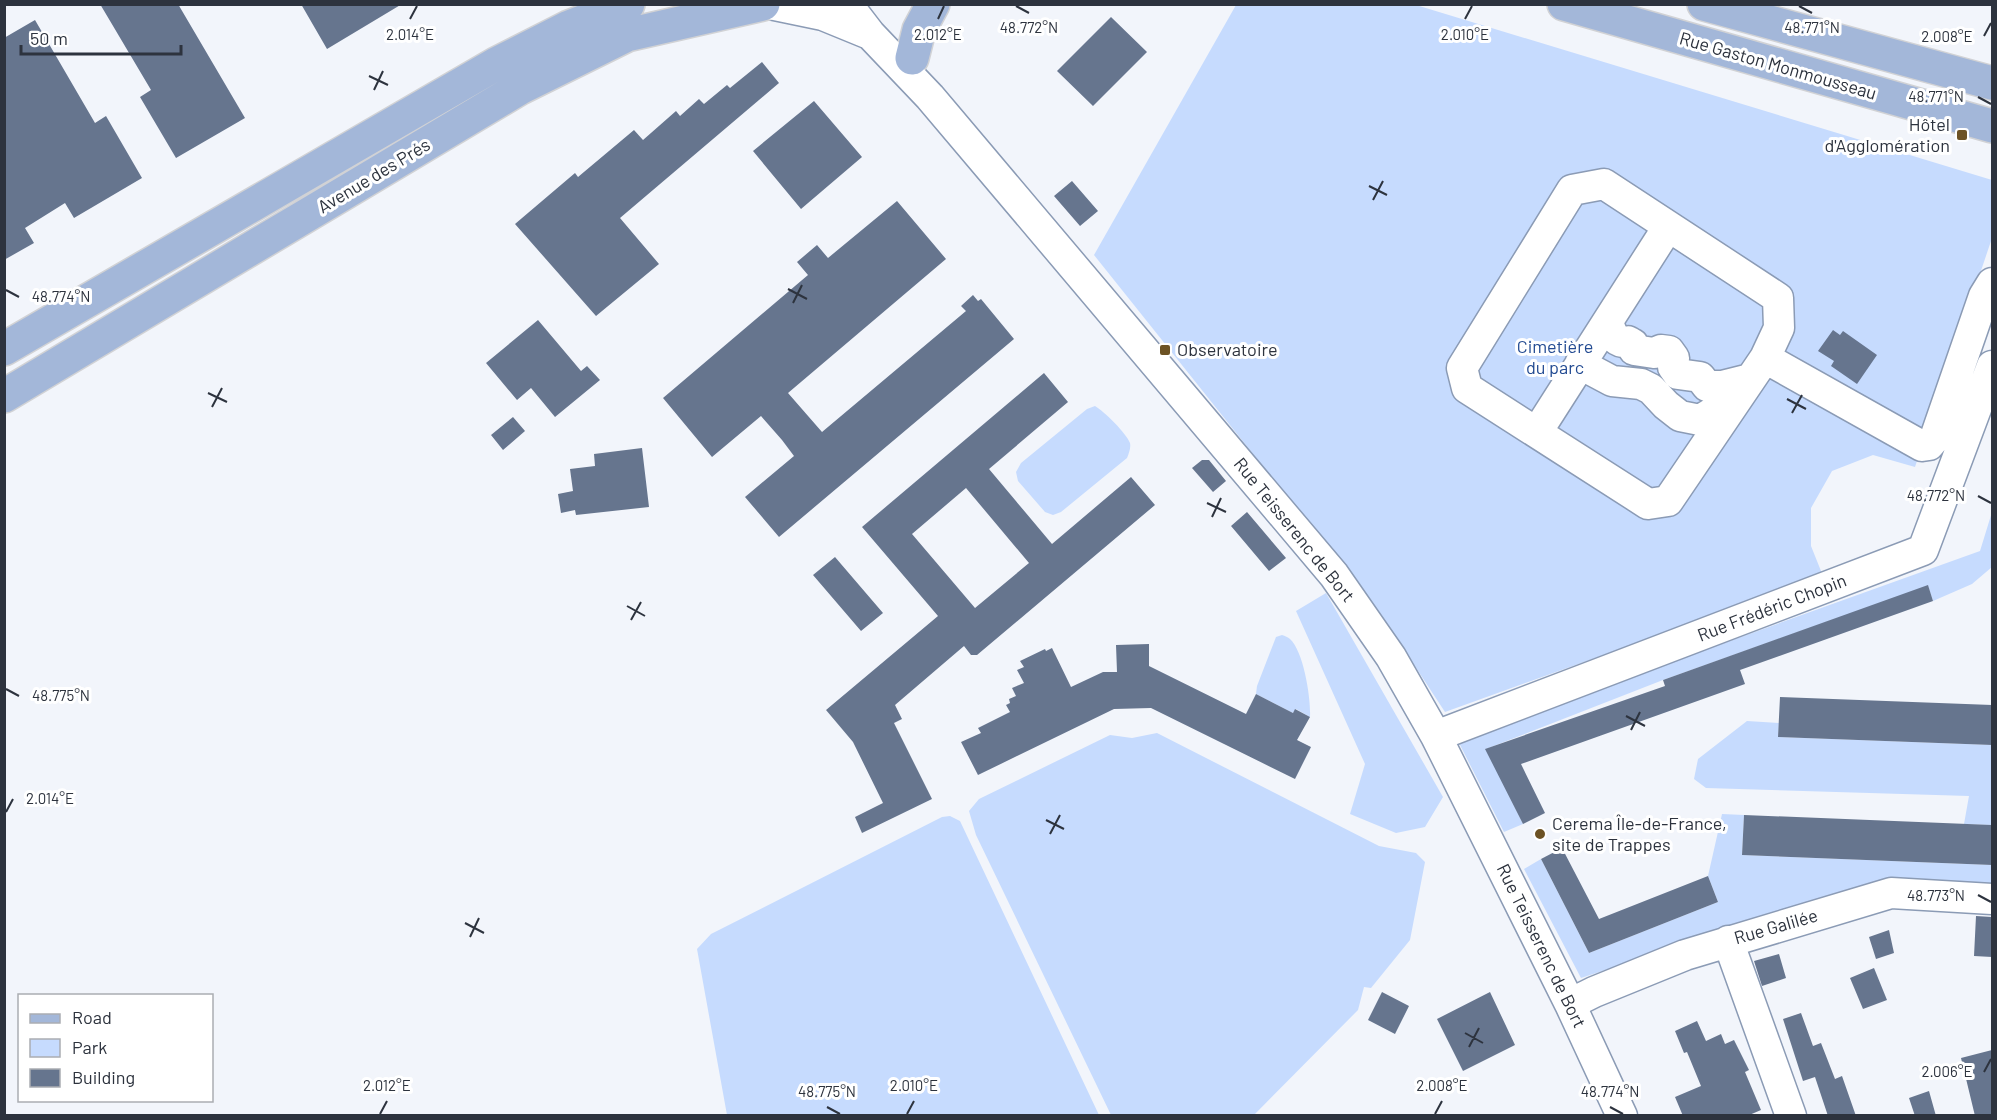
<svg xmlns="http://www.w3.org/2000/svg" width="1997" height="1120" viewBox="0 0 1997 1120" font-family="Barlow,sans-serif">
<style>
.green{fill:#c6dbfe}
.building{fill:#66758e;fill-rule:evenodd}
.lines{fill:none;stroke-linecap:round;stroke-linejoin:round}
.minor-casing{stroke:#8b9bb5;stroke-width:33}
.major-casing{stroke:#d1d2d5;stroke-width:36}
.minor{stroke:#fff;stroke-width:30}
.major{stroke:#a3b7d9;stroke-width:33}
.ticks{fill:none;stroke:#2d333e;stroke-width:2}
.poi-dot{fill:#6c5224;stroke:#fff;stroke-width:2}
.labels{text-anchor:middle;stroke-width:6;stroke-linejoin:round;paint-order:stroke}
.street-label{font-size:18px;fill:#2d333e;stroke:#fff}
.poi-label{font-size:18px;fill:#2d333e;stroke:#fff;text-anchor:start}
.park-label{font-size:18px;fill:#234b92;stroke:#fff}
.ticks-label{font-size:15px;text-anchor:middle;fill:#2d333e;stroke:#fff;stroke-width:6;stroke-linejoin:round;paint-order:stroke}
</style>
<rect width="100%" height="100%" fill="#f2f5fb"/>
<path class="green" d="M 1236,5 L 1416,5 L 1992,180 L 1992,238 L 1915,467 L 1873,455 L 1832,471 L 1811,508 L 1811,546 L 1823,576 L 1445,712 L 1380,613 L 1094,255 Z
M 1095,406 C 1104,411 1127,434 1130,443 C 1131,448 1129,453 1127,458 L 1061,512 L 1053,515 L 1045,512 L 1018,481 L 1016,472 L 1021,463 L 1087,409 Z
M 1992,512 L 1992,567 L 1972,584 L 1933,601 L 1928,586 L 1663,680 L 1486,749 L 1523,824 L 1504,832 L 1457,739 L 1980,551 Z
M 1326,593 L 1443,797 L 1425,827 L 1396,833 L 1350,814 L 1365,764 L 1296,611 Z
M 1282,635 C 1285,636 1288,637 1290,639 C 1304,652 1311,699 1310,717 L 1296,709 L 1293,713 L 1256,694 L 1257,686 L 1276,637 Z
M 1747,721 L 1779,723 L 1778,737 L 1992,745 L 1992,825 L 1964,824 L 1969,796 L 1706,788 L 1694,779 L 1698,759 Z
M 1157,733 L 1379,846 L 1416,853 L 1425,862 L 1410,940 L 1371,988 L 1364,987 L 1358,1010 L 1254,1115 L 1111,1115 L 976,835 L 969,811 L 979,799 L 1110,735 L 1132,738 Z
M 1722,814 L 1744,815 L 1742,855 L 1992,865 L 1992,885 L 1879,880 L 1581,978 L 1524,869 L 1541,859 L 1589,953 L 1718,902 L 1708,876 Z
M 950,816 L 960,821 L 1099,1115 L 727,1115 L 697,949 L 711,934 L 942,817 Z"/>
<path class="building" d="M 100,4 L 178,4 L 245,118 L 176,158 L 140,97 L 151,90 Z
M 301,4 L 402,4 L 327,49 Z
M 1111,17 L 1147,52 L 1093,106 L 1057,71 Z
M 35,20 L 95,123 L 106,116 L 142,178 L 74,218 L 65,203 L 25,228 L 34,243 L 4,260 L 4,38 Z
M 762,62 L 779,83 L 620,218 L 659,264 L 596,316 L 515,224 L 575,173 L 578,177 L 634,130 L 643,140 L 676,111 L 680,116 L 699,99 L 704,104 L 727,85 L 730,88 Z
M 814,101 L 862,157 L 801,209 L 753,151 Z
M 1072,181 L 1098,211 L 1080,226 L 1054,196 Z
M 897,201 L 946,259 L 788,393 L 822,432 L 966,311 L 961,306 L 973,295 L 978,301 L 981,299 L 1014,339 L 779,537 L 745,497 L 794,456 L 782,440 L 761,416 L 712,457 L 663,398 L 808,275 L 797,262 L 817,245 L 828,258 Z
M 538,320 L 581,371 L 587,366 L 600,380 L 555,417 L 531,388 L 517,400 L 486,363 Z
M 1833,330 L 1840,335 L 1843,331 L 1877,355 L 1857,384 L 1831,366 L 1834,361 L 1818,351 Z
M 1044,373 L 1068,402 L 989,469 L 1052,544 L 1131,477 L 1155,505 L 977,655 L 971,655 L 964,646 L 895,705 L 902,719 L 894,723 L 932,799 L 862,833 L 855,817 L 883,803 L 853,742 L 826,710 L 938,616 L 862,527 ZM 966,488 L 1029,563 L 975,608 L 912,534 Z
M 513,417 L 525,431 L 503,450 L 491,435 Z
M 642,448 L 649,507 L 576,515 L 575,510 L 561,513 L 558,494 L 573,491 L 570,469 L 595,466 L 594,454 Z
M 1202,460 L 1209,460 L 1226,481 L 1213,492 L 1192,468 Z
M 1247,512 L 1286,558 L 1269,571 L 1231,526 Z
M 835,557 L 883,613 L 861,631 L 813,575 Z
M 1928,585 L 1933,601 L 1740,670 L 1745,684 L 1521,764 L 1545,813 L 1523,824 L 1485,749 L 1665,686 L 1663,680 Z
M 1149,644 L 1149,666 L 1246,714 L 1256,694 L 1293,713 L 1295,709 L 1310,717 L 1297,740 L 1311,747 L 1295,779 L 1151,708 L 1114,709 L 978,775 L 961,742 L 981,733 L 978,728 L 1010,712 L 1006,705 L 1010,703 L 1009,699 L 1016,696 L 1012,688 L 1024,683 L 1017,670 L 1024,667 L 1020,661 L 1045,649 L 1046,651 L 1052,648 L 1071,687 L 1103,672 L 1117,672 L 1116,645 Z
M 1780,697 L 1992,705 L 1992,745 L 1778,737 Z
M 1744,815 L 1992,825 L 1992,865 L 1742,855 Z
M 1562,848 L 1599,919 L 1708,876 L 1718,902 L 1589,953 L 1541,859 Z
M 1976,916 L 1992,917 L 1992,957 L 1974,956 Z
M 1889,930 L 1894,953 L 1876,959 L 1869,937 Z
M 1779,954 L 1786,978 L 1762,986 L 1754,961 Z
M 1874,968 L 1887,1000 L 1863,1009 L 1850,978 Z
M 1382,992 L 1409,1006 L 1395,1034 L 1368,1020 Z
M 1490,992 L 1515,1045 L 1463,1071 L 1437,1019 Z
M 1801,1013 L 1813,1046 L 1821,1043 L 1835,1079 L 1842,1076 L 1856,1116 L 1828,1116 L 1815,1077 L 1803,1081 L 1783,1019 Z
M 1697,1021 L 1706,1041 L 1721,1034 L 1725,1044 L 1734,1040 L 1749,1070 L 1745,1072 L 1761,1110 L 1747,1116 L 1683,1116 L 1675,1097 L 1701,1086 L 1687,1052 L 1684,1053 L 1675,1031 Z
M 1992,1050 L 1992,1116 L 1975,1116 L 1961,1058 Z
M 1929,1091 L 1936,1116 L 1915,1116 L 1909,1098 Z"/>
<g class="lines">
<defs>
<path id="minor" d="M 770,4 L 823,15 L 867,33
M 847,4 L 870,34 L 930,97 L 1334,575 L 1391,657 L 1436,736 L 1570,1004 L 1622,1116
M 1604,184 L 1778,298 L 1779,328 L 1765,358 L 1668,501 L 1648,504 L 1467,388 L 1462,368 L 1572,190 Z
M 1608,322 C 1611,330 1613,341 1623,342 C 1633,343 1624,339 1633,344 L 1634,350 L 1654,353 L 1661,350 L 1669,351 L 1674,358 L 1673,367 L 1678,374 L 1700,377 L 1707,386 L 1722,386 L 1750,379
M 1765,358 L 1922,446 L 1929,445 L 1935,438 L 1984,296 L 1992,283
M 1580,364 L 1612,381 L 1641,384 L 1651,389 L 1666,405 L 1680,416 L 1700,420 L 1733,400
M 1537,432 L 1668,227
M 1436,736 L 1923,550 L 1992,366
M 1728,941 L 1791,1116
M 1570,1004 L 1594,992 L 1685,955 L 1891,893 L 1992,899"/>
<path id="major" d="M 1564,4 L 1992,126
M 1704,4 L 1992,83
M 912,58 L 919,30 L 933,4
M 4,349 L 496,64 L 569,27 L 628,4
M 4,396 L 520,88 L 627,35 L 763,4"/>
</defs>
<use href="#minor" class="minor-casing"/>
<use href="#major" class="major-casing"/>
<use href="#minor" class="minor"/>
<use href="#major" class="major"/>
</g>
<path class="ticks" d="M 1016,6 L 1029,13M 1799,6 L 1812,13M 410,19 L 417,6M 938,19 L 944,6M 1465,19 L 1472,6M 1984,36 L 1991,23M 369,76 L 388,85M 374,90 L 383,71M 1978,97 L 1991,104M 1369,186 L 1387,195M 1373,200 L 1383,181M 788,289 L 807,299M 6,290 L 19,297M 793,303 L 802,285M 208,393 L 227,402M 1787,399 L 1806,409M 212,407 L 222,388M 1792,413 L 1802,395M 1978,496 L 1991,503M 1207,503 L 1226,512M 1212,517 L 1221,498M 627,606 L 645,616M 631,620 L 641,602M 6,689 L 19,696M 1626,716 L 1645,726M 1631,730 L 1640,712M 6,812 L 13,799M 1046,820 L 1064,829M 1050,834 L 1060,815M 1978,895 L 1991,902M 465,923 L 484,933M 470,937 L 479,918M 1465,1033 L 1483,1043M 1469,1047 L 1479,1028M 1984,1072 L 1991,1059M 827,1107 L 840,1114M 1610,1107 L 1623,1114M 380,1114 L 387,1101M 907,1114 L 914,1101M 1435,1114 L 1442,1101"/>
<g class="poi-dot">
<rect x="1956" y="129" width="12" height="12" rx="3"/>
<rect x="1159" y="344" width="12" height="12" rx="3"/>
<circle cx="1540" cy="834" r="6"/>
</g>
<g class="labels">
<g class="street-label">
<text transform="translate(1778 66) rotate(16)" y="6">Rue Gaston Monmousseau</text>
<text transform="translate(374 176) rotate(-31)" y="6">Avenue des Prés</text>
<text transform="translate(1294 530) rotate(51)" y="6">Rue Teisserenc de Bort</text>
<text transform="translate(1772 608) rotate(-21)" y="6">Rue Frédéric Chopin</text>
<text transform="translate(1776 927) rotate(-16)" y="6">Rue Galilée</text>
<text transform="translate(1541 946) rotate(64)" y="6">Rue Teisserenc de Bort</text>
</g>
<g class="poi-label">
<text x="1950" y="131" text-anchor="end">Hôtel<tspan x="1950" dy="21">d'Agglomération</tspan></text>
<text x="1177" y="356">Observatoire</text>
<text x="1552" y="830">Cerema Île-de-France,<tspan x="1552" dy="21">site de Trappes</tspan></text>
</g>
<g class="park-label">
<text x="1555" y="353">Cimetière<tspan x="1555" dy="21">du parc</tspan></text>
</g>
</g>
<g class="ticks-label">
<text x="1029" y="33">48.772°N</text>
<text x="1812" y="33">48.771°N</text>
<text x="410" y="40">2.014°E</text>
<text x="938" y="40">2.012°E</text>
<text x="1465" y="40">2.010°E</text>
<text x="1947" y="42">2.008°E</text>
<text x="1936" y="102">48.771°N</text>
<text x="61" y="302">48.774°N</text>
<text x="1936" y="501">48.772°N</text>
<text x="61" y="701">48.775°N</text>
<text x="50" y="804">2.014°E</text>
<text x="1936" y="901">48.773°N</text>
<text x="1947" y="1077">2.006°E</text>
<text x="387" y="1091">2.012°E</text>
<text x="914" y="1091">2.010°E</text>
<text x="1442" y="1091">2.008°E</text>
<text x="827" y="1097">48.775°N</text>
<text x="1610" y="1097">48.774°N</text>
</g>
<rect width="1997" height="1120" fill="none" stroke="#2d333e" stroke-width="12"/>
<rect x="18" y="994" width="195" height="108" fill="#ffffff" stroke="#abadb2" stroke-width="1.5"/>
<rect x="30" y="1014" width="30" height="9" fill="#a3b7d9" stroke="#abadb2" stroke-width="1.5"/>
<text x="72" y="1024" font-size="18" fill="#2d333e">Road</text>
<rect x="30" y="1039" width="30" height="18" fill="#c6dbfe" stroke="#abadb2" stroke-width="1.5"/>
<text x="72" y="1054" font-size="18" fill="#2d333e">Park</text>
<rect x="30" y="1069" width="30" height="18" fill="#66758e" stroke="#abadb2" stroke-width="1.5"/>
<text x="72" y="1084" font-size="18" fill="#2d333e">Building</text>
<path d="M21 45v9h160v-9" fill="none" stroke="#2d333e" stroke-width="3"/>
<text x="30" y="45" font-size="18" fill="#2d333e" stroke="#ffffff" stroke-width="4.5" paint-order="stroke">50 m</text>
</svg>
